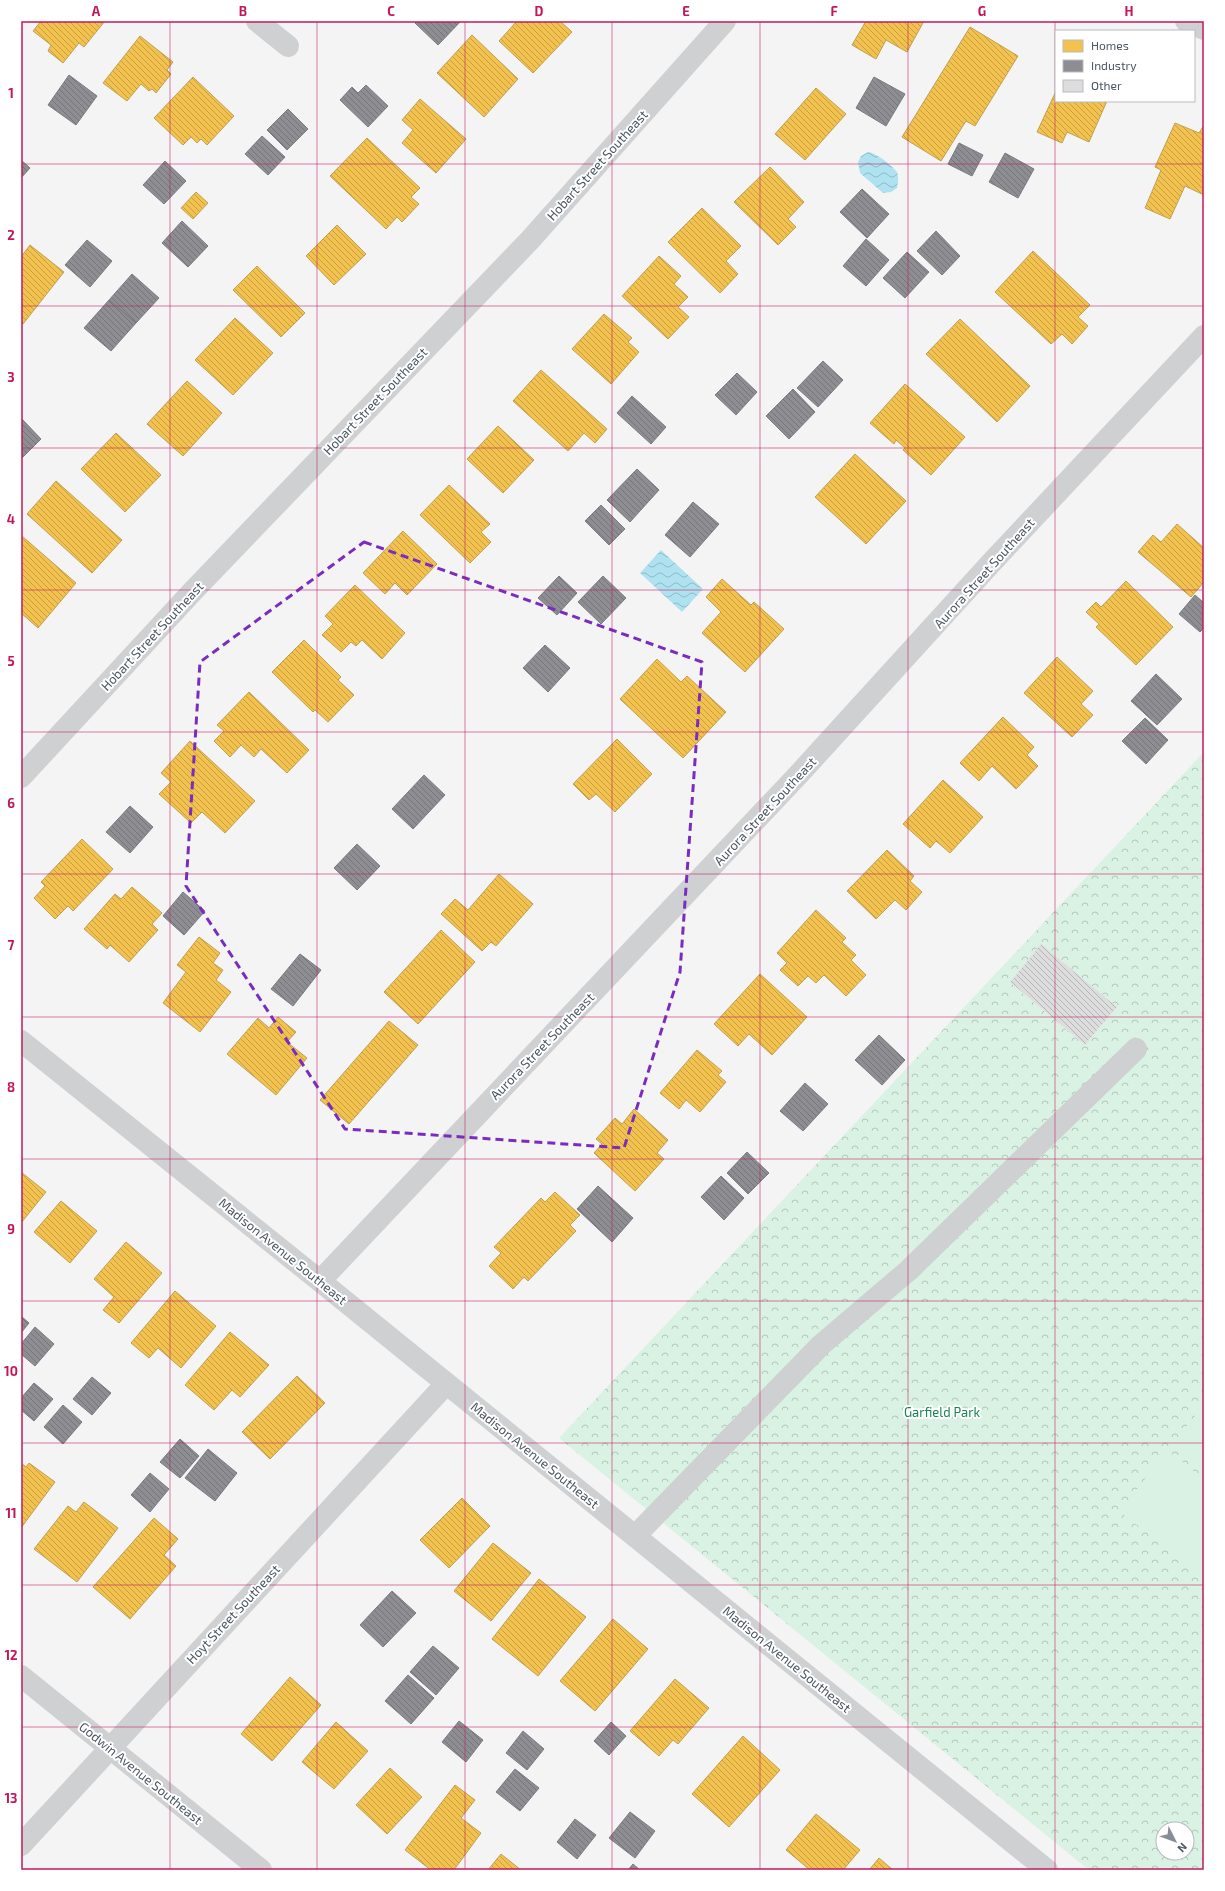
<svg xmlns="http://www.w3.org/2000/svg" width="1225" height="1891" viewBox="0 0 1225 1891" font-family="'Exo 2',sans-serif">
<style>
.forest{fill:url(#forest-crowns);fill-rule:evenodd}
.garden{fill:#d9f2e3}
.water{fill:url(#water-waves)}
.homes{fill:url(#homes-back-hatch);stroke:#c0a154}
.industry{fill:url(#industry-back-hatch);stroke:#797c83}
.building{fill:url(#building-back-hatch);stroke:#e5e6e7}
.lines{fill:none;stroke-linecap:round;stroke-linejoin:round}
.minor{stroke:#ced0d2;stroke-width:22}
.tertiary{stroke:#ced0d2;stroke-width:22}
.marked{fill:none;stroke:#7b2cbf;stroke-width:3;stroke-dasharray:8 5;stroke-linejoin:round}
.grid{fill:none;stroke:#c2185b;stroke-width:1;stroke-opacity:0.55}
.labels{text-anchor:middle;stroke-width:4;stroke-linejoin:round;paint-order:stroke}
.street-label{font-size:13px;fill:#4a5661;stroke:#fff}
.park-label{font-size:13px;fill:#17864f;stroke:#fff}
.neatline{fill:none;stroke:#c2185b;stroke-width:1.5}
.grid-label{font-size:13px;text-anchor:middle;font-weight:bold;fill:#c2185b}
</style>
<defs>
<pattern id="forest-crowns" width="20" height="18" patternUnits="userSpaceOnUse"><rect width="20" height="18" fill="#d9f2e3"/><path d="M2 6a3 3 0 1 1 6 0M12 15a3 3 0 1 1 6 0" fill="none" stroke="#b2c7bb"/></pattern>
<pattern id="water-waves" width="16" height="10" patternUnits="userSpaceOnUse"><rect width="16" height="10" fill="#aee2f0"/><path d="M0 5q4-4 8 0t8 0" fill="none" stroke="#90bac6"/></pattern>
<pattern id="homes-back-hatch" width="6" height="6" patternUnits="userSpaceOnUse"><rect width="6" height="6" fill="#f2c14e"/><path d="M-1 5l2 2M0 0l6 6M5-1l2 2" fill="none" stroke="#c6a044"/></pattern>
<pattern id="industry-back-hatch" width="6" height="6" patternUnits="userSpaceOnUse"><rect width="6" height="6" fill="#8d8d92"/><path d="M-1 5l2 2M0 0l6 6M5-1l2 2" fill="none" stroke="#75767b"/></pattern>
<pattern id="building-back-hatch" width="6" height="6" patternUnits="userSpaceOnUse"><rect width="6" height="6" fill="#ddddde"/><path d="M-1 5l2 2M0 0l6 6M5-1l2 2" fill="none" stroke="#b5b6b7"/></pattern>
</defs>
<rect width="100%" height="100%" fill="#f4f4f4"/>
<path class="forest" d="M 1204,752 L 1204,1870 L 1089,1870 L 559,1438 ZM 1163,1829 L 1187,1829 L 1187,1853 L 1163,1853 Z"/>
<path class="garden" d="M 1204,1404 L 1204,1469 L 1173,1444 Z
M 1167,1450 L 1204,1479 L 1204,1576 L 1120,1512 Z"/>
<path class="water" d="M 868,152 C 876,153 892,165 897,172 C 899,177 898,183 897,188 L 891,192 L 883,193 L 860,173 L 858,162 L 861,156 Z
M 661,550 L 703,589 L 682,612 L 640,573 Z"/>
<path class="homes" d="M 41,21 L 105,21 L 84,47 L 79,43 L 63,63 L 48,51 L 51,45 L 33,31 Z
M 517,21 L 560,21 L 572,32 L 533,73 L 499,41 Z
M 866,21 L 924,21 L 907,52 L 886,40 L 876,59 L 852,45 Z
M 970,27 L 1018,56 L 975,126 L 966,121 L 941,161 L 902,137 Z
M 472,35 L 518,79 L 484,117 L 437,73 Z
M 140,36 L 173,62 L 167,70 L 171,74 L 156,93 L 152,89 L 149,91 L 141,84 L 127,101 L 103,83 Z
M 193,77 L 234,116 L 207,145 L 201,139 L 197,143 L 191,137 L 183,145 L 154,118 Z
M 816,88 L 846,114 L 805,160 L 775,134 Z
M 1056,91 L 1056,101 L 1107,101 L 1089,142 L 1067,132 L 1062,143 L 1037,132 Z
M 420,99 L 466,139 L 436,173 L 402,143 L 413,130 L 402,120 Z
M 1175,123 L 1199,133 L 1204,125 L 1204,195 L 1185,186 L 1170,219 L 1145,208 L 1161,170 L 1155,167 Z
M 367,138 L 420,188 L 411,197 L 419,204 L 402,222 L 397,217 L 386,229 L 330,176 Z
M 770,167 L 804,202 L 788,219 L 796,227 L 778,245 L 734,202 Z
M 196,192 L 208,203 L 193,219 L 181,208 Z
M 702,208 L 741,246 L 726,261 L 738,274 L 720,293 L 668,242 Z
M 337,225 L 366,254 L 334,285 L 306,256 Z
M 30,245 L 64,272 L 23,324 L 21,322 L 21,257 Z
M 1033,251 L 1090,305 L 1078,317 L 1088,326 L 1072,344 L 1062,334 L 1051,344 L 995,292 Z
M 659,256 L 681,276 L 674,284 L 688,297 L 678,307 L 689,317 L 668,339 L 622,296 Z
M 257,266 L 305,313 L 281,337 L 233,290 Z
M 604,314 L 632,338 L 628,342 L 639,352 L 611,384 L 572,349 Z
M 235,318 L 273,353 L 233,395 L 195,360 Z
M 960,319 L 1030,386 L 997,422 L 926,354 Z
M 541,370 L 607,429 L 595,443 L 584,433 L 568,451 L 513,401 Z
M 187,381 L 222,413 L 183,456 L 147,424 Z
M 905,384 L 965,437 L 931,475 L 903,450 L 905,448 L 896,440 L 894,444 L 870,423 Z
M 498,426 L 534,460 L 503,493 L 467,459 Z
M 116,433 L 161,475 L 125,512 L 81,469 Z
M 855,454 L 906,501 L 866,544 L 815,497 Z
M 56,481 L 122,540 L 92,573 L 27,514 Z
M 449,485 L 490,524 L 481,532 L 491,542 L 470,563 L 420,515 Z
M 1177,524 L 1204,548 L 1204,582 L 1191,597 L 1138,552 L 1153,535 L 1161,542 Z
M 403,531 L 437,564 L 407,595 L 395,583 L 385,594 L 363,573 Z
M 22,536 L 76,583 L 38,628 L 21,613 L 21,538 Z
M 722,579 L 751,605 L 754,602 L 784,629 L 745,672 L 702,633 L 721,612 L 706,597 Z
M 1126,581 L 1173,627 L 1136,665 L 1096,627 L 1099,624 L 1086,612 L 1096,602 L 1101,607 Z
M 355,585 L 405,633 L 382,659 L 362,640 L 356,646 L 351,642 L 341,652 L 322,635 L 333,624 L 325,616 Z
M 304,640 L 341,677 L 338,680 L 354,695 L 328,722 L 315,710 L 313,712 L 272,672 Z
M 1057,657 L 1093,691 L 1081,704 L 1093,715 L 1072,737 L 1024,693 Z
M 657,659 L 681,682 L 687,676 L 726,712 L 683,758 L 620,699 Z
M 249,692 L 309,750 L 287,773 L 261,749 L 254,757 L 241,745 L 230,757 L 214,741 L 224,731 L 217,725 Z
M 1003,717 L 1034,747 L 1027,755 L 1038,766 L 1016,789 L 992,766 L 979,781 L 960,763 Z
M 617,739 L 652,774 L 615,812 L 596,794 L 589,800 L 573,784 Z
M 190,741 L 255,801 L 225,833 L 202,812 L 191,823 L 159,794 L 171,782 L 161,773 Z
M 943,780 L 983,817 L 950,853 L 936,841 L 930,848 L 903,824 Z
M 82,839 L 113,869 L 73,911 L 68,906 L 55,919 L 34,898 L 45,886 L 41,882 Z
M 887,850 L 914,876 L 910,881 L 922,892 L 906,910 L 895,900 L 876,919 L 847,891 Z
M 499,874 L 533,904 L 496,946 L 491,942 L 482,951 L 441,914 L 455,899 L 468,910 Z
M 132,887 L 162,913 L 152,924 L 158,930 L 129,962 L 110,945 L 107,949 L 84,929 L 115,894 L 121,899 Z
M 816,910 L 846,938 L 842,942 L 856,955 L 851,960 L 866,975 L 846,996 L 824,975 L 816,983 L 808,976 L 798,986 L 780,970 L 787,963 L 777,953 Z
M 441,930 L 475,962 L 418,1024 L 384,992 Z
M 199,937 L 220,953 L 213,963 L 223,970 L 216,980 L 231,992 L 200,1032 L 163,1003 L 186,972 L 177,965 Z
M 760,974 L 807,1017 L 772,1055 L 749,1034 L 738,1046 L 714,1024 Z
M 278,1017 L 296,1032 L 287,1042 L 307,1058 L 276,1095 L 227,1054 L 258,1018 L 269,1028 Z
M 389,1021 L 418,1045 L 349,1124 L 320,1100 Z
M 697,1050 L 722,1071 L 718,1075 L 726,1082 L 700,1112 L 686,1100 L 679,1109 L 660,1093 Z
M 634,1109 L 668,1140 L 657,1153 L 664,1159 L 635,1191 L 594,1153 L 602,1144 L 596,1139 L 615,1118 L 622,1124 Z
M 21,1172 L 46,1192 L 21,1223 Z
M 555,1192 L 580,1215 L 570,1225 L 576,1231 L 528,1281 L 524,1277 L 513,1289 L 489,1266 L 501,1253 L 494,1247 L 541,1198 L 545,1202 Z
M 61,1201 L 97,1231 L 70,1263 L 34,1232 Z
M 126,1242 L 162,1273 L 119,1323 L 103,1310 L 114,1297 L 94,1279 Z
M 175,1291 L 216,1326 L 181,1368 L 158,1348 L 149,1358 L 131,1343 Z
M 230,1332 L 269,1365 L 240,1397 L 232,1390 L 214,1410 L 185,1385 Z
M 297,1376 L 325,1403 L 270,1459 L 242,1432 Z
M 21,1463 L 26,1467 L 29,1463 L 55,1482 L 21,1528 Z
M 462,1498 L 490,1526 L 449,1568 L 420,1540 Z
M 84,1502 L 118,1528 L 77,1582 L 34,1549 L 68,1506 L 76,1512 Z
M 154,1518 L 178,1539 L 164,1555 L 176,1566 L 130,1619 L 93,1587 Z
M 493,1543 L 531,1573 L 491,1621 L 454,1591 Z
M 539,1579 L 586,1617 L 538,1676 L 492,1639 Z
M 613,1619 L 648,1649 L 595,1711 L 560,1681 Z
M 290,1677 L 321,1705 L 272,1761 L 241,1734 Z
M 675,1679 L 709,1708 L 678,1744 L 673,1740 L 659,1756 L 630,1731 Z
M 336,1722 L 368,1751 L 334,1789 L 302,1762 Z
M 743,1736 L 780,1770 L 729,1827 L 692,1794 Z
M 390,1768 L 422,1797 L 387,1834 L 356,1805 Z
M 455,1785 L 475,1800 L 461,1818 L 481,1833 L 454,1870 L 431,1870 L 405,1850 Z
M 816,1814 L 860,1850 L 843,1870 L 810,1870 L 786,1850 Z
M 501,1854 L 521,1870 L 488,1870 Z
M 879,1858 L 893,1870 L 869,1870 Z"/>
<path class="industry" d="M 417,21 L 461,21 L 438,45 L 415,23 Z
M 69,75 L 97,96 L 76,125 L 48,105 Z
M 874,77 L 905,94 L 886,126 L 856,108 Z
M 366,85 L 388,106 L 368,127 L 340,100 L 352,87 L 358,93 Z
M 288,109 L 308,129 L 287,150 L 267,130 Z
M 262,136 L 285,157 L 268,175 L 245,154 Z
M 959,143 L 983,155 L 972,176 L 948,164 Z
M 1005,153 L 1034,169 L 1018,198 L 989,182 Z
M 21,160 L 30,168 L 21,178 Z
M 165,161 L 186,181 L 164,204 L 143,185 Z
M 862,189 L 889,214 L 867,238 L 840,212 Z
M 182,221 L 208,246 L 188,267 L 162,243 Z
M 936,231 L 960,256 L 942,275 L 917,251 Z
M 866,239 L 889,260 L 866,286 L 843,266 Z
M 87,240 L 112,261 L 90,287 L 65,265 Z
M 907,252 L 929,272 L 905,298 L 883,278 Z
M 132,274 L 159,298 L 136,323 L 109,300 Z
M 109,300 L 136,323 L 111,351 L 84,328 Z
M 823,361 L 843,380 L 818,407 L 797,388 Z
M 737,373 L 757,392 L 736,415 L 715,395 Z
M 793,389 L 815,412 L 789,439 L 766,416 Z
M 632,396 L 666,427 L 651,444 L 617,413 Z
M 21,418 L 41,439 L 21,459 Z
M 637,469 L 659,490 L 630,522 L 607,500 Z
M 693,502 L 719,524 L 690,557 L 665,535 Z
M 601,505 L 625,529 L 609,545 L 585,521 Z
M 559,576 L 577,593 L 557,615 L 538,598 Z
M 603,576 L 626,598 L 601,624 L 578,602 Z
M 1195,595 L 1204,603 L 1204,628 L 1200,632 L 1179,614 Z
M 545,645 L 570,668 L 548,692 L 523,668 Z
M 1156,674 L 1182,699 L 1157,725 L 1131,701 Z
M 1145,718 L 1168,740 L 1146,764 L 1122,741 Z
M 424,775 L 445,795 L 413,829 L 392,809 Z
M 130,806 L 153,827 L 130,853 L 106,832 Z
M 357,844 L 380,866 L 357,890 L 334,868 Z
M 183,892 L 205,911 L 184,935 L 163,916 Z
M 300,954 L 321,970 L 293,1006 L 271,989 Z
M 879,1035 L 905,1060 L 882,1085 L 855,1060 Z
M 805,1083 L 828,1104 L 803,1131 L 780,1111 Z
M 747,1152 L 769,1173 L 748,1194 L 727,1173 Z
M 721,1176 L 744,1198 L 724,1220 L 701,1197 Z
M 598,1186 L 633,1218 L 612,1242 L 577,1209 Z
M 21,1316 L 29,1323 L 21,1333 Z
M 35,1327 L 54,1344 L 35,1366 L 21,1354 L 21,1344 Z
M 92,1377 L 111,1393 L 92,1415 L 73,1399 Z
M 34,1383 L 53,1399 L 34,1421 L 21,1410 L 21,1398 Z
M 63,1405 L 82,1422 L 63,1444 L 44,1427 Z
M 180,1439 L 199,1456 L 180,1478 L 160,1462 Z
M 208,1449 L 237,1473 L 215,1501 L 185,1478 Z
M 150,1473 L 169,1489 L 150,1512 L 131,1495 Z
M 392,1591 L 416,1613 L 383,1647 L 360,1625 Z
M 433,1646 L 459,1668 L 436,1695 L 410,1672 Z
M 408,1675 L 434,1698 L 411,1724 L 385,1701 Z
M 459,1721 L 483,1740 L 466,1762 L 442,1742 Z
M 611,1722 L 626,1736 L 609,1755 L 594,1741 Z
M 523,1731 L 544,1749 L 527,1770 L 506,1753 Z
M 515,1769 L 539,1788 L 520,1811 L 496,1792 Z
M 630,1812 L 655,1831 L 635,1858 L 609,1838 Z
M 575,1819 L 596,1835 L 577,1859 L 557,1842 Z
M 633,1864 L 640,1870 L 628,1870 Z"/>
<path class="building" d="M 1041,944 L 1117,1007 L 1085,1045 L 1010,982 Z"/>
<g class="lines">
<path class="minor" d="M 257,21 L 288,46
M 1186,21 L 1204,29
M 21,777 L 193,591 L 530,240 L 725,21
M 320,1281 L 799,774 L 992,562 L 1204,336
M 635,1536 L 821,1345 L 909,1270 L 1136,1049
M 21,1676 L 261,1870
M 21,1845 L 446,1384"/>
<path class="tertiary" d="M 21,1041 L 320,1281 L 1047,1870"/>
</g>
<path class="marked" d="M 364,542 L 702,662 L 680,972 L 624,1148 L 345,1129 L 186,886 L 200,662 Z"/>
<path class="grid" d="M 170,21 L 170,1870M 317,21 L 317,1870M 465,21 L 465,1870M 612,21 L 612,1870M 760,21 L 760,1870M 908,21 L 908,1870M 1055,21 L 1055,1870M 21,164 L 1204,164M 21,306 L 1204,306M 21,448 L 1204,448M 21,590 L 1204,590M 21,732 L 1204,732M 21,874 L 1204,874M 21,1017 L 1204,1017M 21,1159 L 1204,1159M 21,1301 L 1204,1301M 21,1443 L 1204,1443M 21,1585 L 1204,1585M 21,1727 L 1204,1727"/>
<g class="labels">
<g class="street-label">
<text transform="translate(597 165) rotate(-48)" y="5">Hobart Street Southeast</text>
<text transform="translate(375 401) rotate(-46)" y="5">Hobart Street Southeast</text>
<text transform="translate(984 573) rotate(-48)" y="5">Aurora Street Southeast</text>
<text transform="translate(152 636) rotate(-47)" y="5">Hobart Street Southeast</text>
<text transform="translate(765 811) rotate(-47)" y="5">Aurora Street Southeast</text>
<text transform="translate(542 1046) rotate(-46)" y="5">Aurora Street Southeast</text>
<text transform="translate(283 1251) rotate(39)" y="5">Madison Avenue Southeast</text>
<text transform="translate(535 1455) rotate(39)" y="5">Madison Avenue Southeast</text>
<text transform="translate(233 1614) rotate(-47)" y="5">Hoyt Street Southeast</text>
<text transform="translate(787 1659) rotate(39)" y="5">Madison Avenue Southeast</text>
<text transform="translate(141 1773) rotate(39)" y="5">Godwin Avenue Southeast</text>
</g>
<g class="park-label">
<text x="942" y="1417">Garfield Park</text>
</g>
</g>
<rect width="1225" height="1891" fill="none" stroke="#ffffff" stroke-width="44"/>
<rect x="1055" y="30" width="140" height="72" fill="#ffffff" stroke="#b7bbc0"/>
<rect x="1063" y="40" width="20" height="12" fill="#f2c14e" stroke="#b7bbc0"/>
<text x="1091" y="50" font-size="12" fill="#4a5661">Homes</text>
<rect x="1063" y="60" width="20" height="12" fill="#8d8d92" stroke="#b7bbc0"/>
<text x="1091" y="70" font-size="12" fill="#4a5661">Industry</text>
<rect x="1063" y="80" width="20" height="12" fill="#ddddde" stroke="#b7bbc0"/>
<text x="1091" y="90" font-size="12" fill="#4a5661">Other</text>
<g transform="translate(1175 1841) rotate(132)"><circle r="19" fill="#ffffff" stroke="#b7bbc0"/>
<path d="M0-3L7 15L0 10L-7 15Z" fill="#868d94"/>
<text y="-6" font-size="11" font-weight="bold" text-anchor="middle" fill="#4a5661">N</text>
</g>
<rect x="22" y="22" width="1181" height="1847" class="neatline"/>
<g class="grid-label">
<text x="96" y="16">A</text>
<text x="243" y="16">B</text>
<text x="391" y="16">C</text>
<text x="539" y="16">D</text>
<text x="686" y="16">E</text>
<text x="834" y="16">F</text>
<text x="982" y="16">G</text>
<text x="1129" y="16">H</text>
<text x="11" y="98">1</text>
<text x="11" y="240">2</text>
<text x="11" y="382">3</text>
<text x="11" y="524">4</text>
<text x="11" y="666">5</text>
<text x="11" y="808">6</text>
<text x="11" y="950">7</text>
<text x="11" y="1092">8</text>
<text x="11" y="1234">9</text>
<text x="11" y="1376">10</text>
<text x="11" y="1518">11</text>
<text x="11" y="1660">12</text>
<text x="11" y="1803">13</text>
</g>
</svg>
